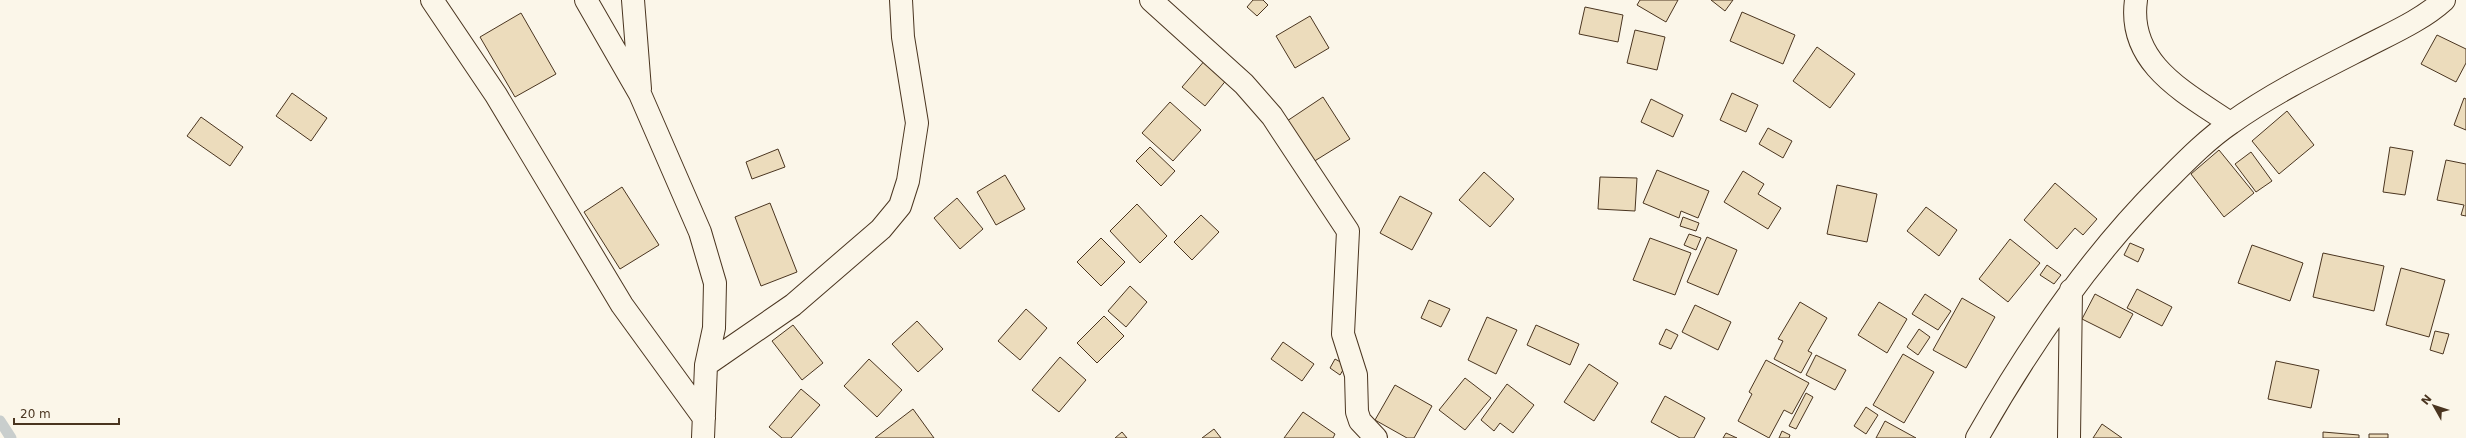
<svg xmlns="http://www.w3.org/2000/svg" width="2466" height="438" viewBox="0 0 2466 438" font-family="'DejaVu Sans',sans-serif">
<style>
.lines{fill:none;stroke-linecap:round;stroke-linejoin:round}
.stream{stroke:#c9cecd;stroke-width:11}
.building{fill:#ecdcbc;stroke:#4a3520}
.street-casing{stroke:#4a3520;stroke-width:24}
.street{stroke:#fbf6e9;stroke-width:22}
</style>
<rect width="100%" height="100%" fill="#fbf6e9"/>
<g class="lines">
<path class="stream" d="M 0,421 L 11,438"/>
</g>
<path class="building" d="M 1253,0 L 1263,0 L 1268,5 L 1257,16 L 1247,7 Z
M 1640,0 L 1678,0 L 1666,22 L 1637,5 Z
M 1711,0 L 1733,0 L 1725,11 Z
M 1585,7 L 1623,15 L 1618,42 L 1579,34 Z
M 1742,12 L 1795,35 L 1783,64 L 1730,41 Z
M 521,13 L 556,74 L 515,97 L 480,37 Z
M 1310,16 L 1329,48 L 1295,68 L 1276,36 Z
M 1635,30 L 1665,37 L 1657,70 L 1627,63 Z
M 2437,35 L 2466,49 L 2466,63 L 2456,82 L 2421,64 Z
M 1817,47 L 1855,74 L 1830,108 L 1793,81 Z
M 1206,59 L 1228,78 L 1205,106 L 1182,87 Z
M 292,93 L 327,118 L 311,141 L 276,116 Z
M 1732,93 L 1758,105 L 1746,132 L 1720,120 Z
M 1323,97 L 1350,139 L 1313,162 L 1287,121 Z
M 2464,98 L 2466,99 L 2466,130 L 2454,125 Z
M 1651,99 L 1683,115 L 1673,137 L 1641,122 Z
M 1170,102 L 1201,130 L 1173,161 L 1142,133 Z
M 2287,111 L 2314,145 L 2279,174 L 2252,141 Z
M 201,117 L 243,147 L 230,166 L 187,136 Z
M 1768,128 L 1792,141 L 1783,158 L 1759,144 Z
M 1150,147 L 1175,171 L 1161,186 L 1136,161 Z
M 2390,147 L 2413,151 L 2405,195 L 2383,192 Z
M 778,149 L 785,167 L 752,179 L 746,162 Z
M 2219,150 L 2254,193 L 2224,217 L 2191,174 Z
M 2251,152 L 2272,181 L 2256,192 L 2235,164 Z
M 2446,160 L 2466,164 L 2466,216 L 2461,215 L 2464,205 L 2437,200 Z
M 1657,170 L 1709,191 L 1698,218 L 1681,211 L 1679,218 L 1643,203 Z
M 1743,171 L 1764,184 L 1758,194 L 1781,208 L 1768,229 L 1724,202 Z
M 1484,172 L 1514,199 L 1490,227 L 1459,200 Z
M 1005,175 L 1025,209 L 996,225 L 977,192 Z
M 1600,177 L 1637,178 L 1635,211 L 1598,209 Z
M 2055,183 L 2097,219 L 2083,235 L 2075,228 L 2057,249 L 2024,220 Z
M 1837,185 L 1877,194 L 1867,242 L 1827,234 Z
M 622,187 L 659,245 L 620,269 L 584,212 Z
M 1400,196 L 1432,213 L 1412,250 L 1380,233 Z
M 957,198 L 983,229 L 960,249 L 934,218 Z
M 770,203 L 797,272 L 761,286 L 735,217 Z
M 1137,204 L 1167,236 L 1140,263 L 1110,231 Z
M 1926,207 L 1957,230 L 1939,256 L 1907,231 Z
M 1201,215 L 1219,232 L 1192,260 L 1174,242 Z
M 1683,217 L 1699,223 L 1696,231 L 1680,226 Z
M 1689,234 L 1701,238 L 1696,250 L 1684,245 Z
M 1707,237 L 1737,250 L 1718,295 L 1687,282 Z
M 1101,238 L 1125,262 L 1101,286 L 1077,262 Z
M 1650,238 L 1691,253 L 1675,295 L 1633,280 Z
M 2010,239 L 2040,263 L 2008,302 L 1979,279 Z
M 2130,243 L 2144,249 L 2138,262 L 2124,255 Z
M 2252,245 L 2303,263 L 2290,301 L 2238,283 Z
M 2323,253 L 2384,266 L 2374,311 L 2313,297 Z
M 2047,265 L 2061,275 L 2054,284 L 2040,275 Z
M 2401,268 L 2445,280 L 2429,337 L 2386,325 Z
M 1130,286 L 1147,302 L 1126,327 L 1108,311 Z
M 2137,289 L 2172,307 L 2162,326 L 2127,308 Z
M 1925,294 L 1951,311 L 1938,330 L 1912,314 Z
M 2095,294 L 2133,314 L 2120,338 L 2082,319 Z
M 1962,298 L 1995,317 L 1966,368 L 1933,350 Z
M 1429,300 L 1450,309 L 1441,327 L 1421,318 Z
M 1800,302 L 1827,318 L 1808,351 L 1812,353 L 1801,373 L 1774,359 L 1783,341 L 1778,339 Z
M 1879,302 L 1907,319 L 1887,353 L 1858,335 Z
M 1695,305 L 1731,322 L 1718,350 L 1682,332 Z
M 1026,309 L 1047,328 L 1020,360 L 998,341 Z
M 1104,316 L 1124,336 L 1097,363 L 1077,343 Z
M 1487,317 L 1517,330 L 1496,374 L 1468,360 Z
M 917,321 L 943,349 L 918,372 L 892,344 Z
M 793,325 L 823,363 L 802,380 L 772,341 Z
M 1536,325 L 1579,344 L 1570,365 L 1527,345 Z
M 1666,329 L 1678,335 L 1671,349 L 1659,344 Z
M 1919,329 L 1930,337 L 1918,355 L 1907,347 Z
M 2435,331 L 2449,334 L 2443,354 L 2430,350 Z
M 1283,342 L 1314,364 L 1302,381 L 1271,359 Z
M 1903,354 L 1934,372 L 1904,423 L 1873,405 Z
M 1816,355 L 1846,370 L 1835,390 L 1806,375 Z
M 1060,357 L 1086,380 L 1059,412 L 1032,390 Z
M 869,359 L 902,390 L 877,417 L 844,386 Z
M 1335,359 L 1346,365 L 1340,375 L 1330,368 Z
M 1766,360 L 1809,383 L 1792,414 L 1784,410 L 1769,438 L 1738,421 L 1752,394 L 1749,392 Z
M 2276,361 L 2319,370 L 2311,408 L 2268,399 Z
M 1589,364 L 1618,383 L 1594,421 L 1564,402 Z
M 1465,378 L 1491,398 L 1465,430 L 1439,410 Z
M 1507,384 L 1534,405 L 1513,433 L 1500,423 L 1494,431 L 1481,420 Z
M 1395,385 L 1432,406 L 1414,438 L 1407,438 L 1375,420 Z
M 801,389 L 820,405 L 791,438 L 782,438 L 769,427 Z
M 1806,393 L 1813,397 L 1796,429 L 1789,426 Z
M 1665,396 L 1705,418 L 1694,438 L 1680,438 L 1651,422 Z
M 1866,407 L 1878,415 L 1866,434 L 1854,426 Z
M 913,409 L 934,438 L 875,438 Z
M 1303,412 L 1335,434 L 1333,438 L 1284,438 Z
M 1885,421 L 1916,438 L 1876,438 Z
M 2102,424 L 2122,438 L 2093,438 Z
M 1214,429 L 1221,438 L 1202,438 Z
M 1782,431 L 1790,435 L 1789,438 L 1779,438 Z
M 1122,432 L 1127,438 L 1115,438 Z
M 2323,432 L 2359,435 L 2359,438 L 2323,438 Z
M 1726,433 L 1737,438 L 1723,438 Z
M 2369,434 L 2388,434 L 2388,438 L 2369,438 Z"/>
<g class="lines">
<defs>
<path id="street" d="M 432,0 L 496,95 L 622,305 L 704,418
M 586,0 L 640,94 L 700,232 L 715,283 L 714,328 L 706,365 L 703,438
M 633,0 L 640,89
M 1151,0 L 1244,84 L 1272,116 L 1348,231 L 1343,334 L 1356,375 L 1357,412 L 1360,421 L 1376,438
M 2136,0 C 2127,64 2186,93 2230,123
M 706,365 L 793,305 L 881,229 L 900,206 L 908,181 L 917,123 L 903,37 L 901,0
M 1977,438 C 2029,346 2088,259 2163,184 C 2184,163 2206,140 2231,123 C 2273,93 2320,70 2365,47 C 2392,33 2422,20 2444,0
M 2069,438 L 2071,290"/>
</defs>
<use href="#street" class="street-casing"/>
<use href="#street" class="street"/>
</g>
<g transform="translate(2434 406) rotate(309)" stroke="#fbf6e9" stroke-width="3" paint-order="stroke">
<path d="M0-3L7 15L0 10L-7 15Z" fill="#4a3520"/>
<text y="-6" font-size="11" font-weight="bold" text-anchor="middle" fill="#4a3520">N</text>
</g>
<path d="M14 418v6h105v-6" fill="none" stroke="#4a3520" stroke-width="2"/>
<text x="20" y="418" font-size="12" fill="#4a3520" stroke="#fbf6e9" stroke-width="3" paint-order="stroke">20 m</text>
</svg>
